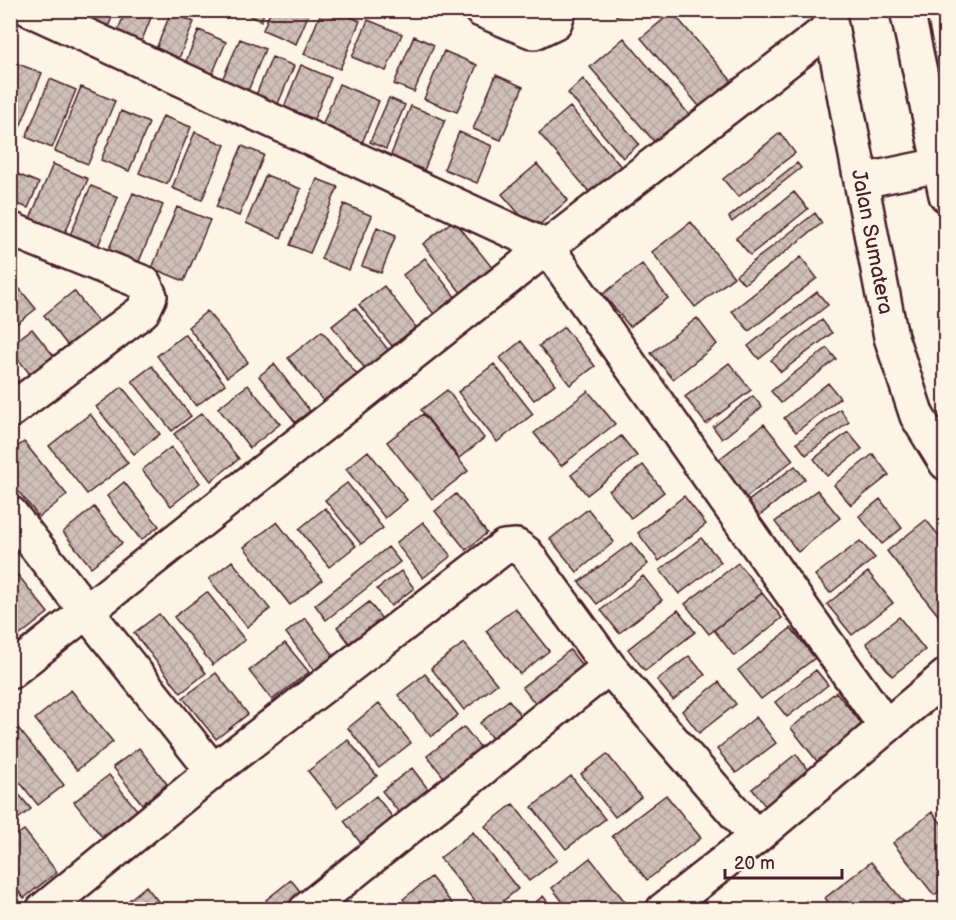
<svg xmlns="http://www.w3.org/2000/svg" width="956" height="920" viewBox="0 0 956 920" font-family="'Balsamiq Sans',sans-serif">
<style>
.building{fill:url(#building-cross-hatch);stroke:#4a1f2b;stroke-width:1.5}
.lines{fill:none;stroke-linecap:round;stroke-linejoin:round}
.street-casing{stroke:#4a1f2b;stroke-width:38}
.secondary-casing{stroke:#4a1f2b;stroke-width:38}
.street{stroke:#fcf5e5;stroke-width:33}
.secondary{stroke:#fcf5e5;stroke-width:33}
.labels{text-anchor:middle;stroke-width:4.5;stroke-linejoin:round;paint-order:stroke}
.street-label{font-size:21px;fill:#4a1f2b;stroke:#fcf5e5}
</style>
<defs>
<pattern id="building-cross-hatch" width="8" height="8" patternUnits="userSpaceOnUse" patternTransform="scale(1.5)"><rect width="8" height="8" fill="#cfc0b7"/><path d="M0 0l8 8M0 8l8-8" fill="none" stroke="#b3a59e"/></pattern>
</defs>
<rect width="100%" height="100%" fill="#fcf5e5"/>
<filter id="ink" filterUnits="userSpaceOnUse"><feTurbulence type="fractalNoise" baseFrequency=".0167" numOctaves="2"/><feDisplacementMap in="SourceGraphic" scale="12" xChannelSelector="R" yChannelSelector="G"/><feConvolveMatrix kernelMatrix="1 2 1 2 8 2 1 2 1" color-interpolation-filters="sRGB"/></filter>
<g filter="url(#ink)">
<path class="building" d="M 92,10 L 115,10 L 108,27 L 89,19 Z
M 126,10 L 154,10 L 140,45 L 116,35 Z
M 237,10 L 265,10 L 261,21 Z
M 271,10 L 310,11 L 296,44 L 263,30 Z
M 322,10 L 335,10 L 360,21 L 340,69 L 304,54 Z
M 615,10 L 648,10 L 616,16 Z
M 171,12 L 194,22 L 179,58 L 156,49 Z
M 672,12 L 736,86 L 705,113 L 641,38 Z
M 368,20 L 402,34 L 386,71 L 352,57 Z
M 199,30 L 226,42 L 211,77 L 184,66 Z
M 414,36 L 434,45 L 414,92 L 394,84 Z
M 624,38 L 692,118 L 658,146 L 590,67 Z
M 240,39 L 265,49 L 248,91 L 222,80 Z
M 444,51 L 477,65 L 457,112 L 424,99 Z
M 272,57 L 294,66 L 277,106 L 255,97 Z
M 10,61 L 42,73 L 18,132 L 10,129 Z
M 301,65 L 331,78 L 314,119 L 284,107 Z
M 496,75 L 523,87 L 501,140 L 473,129 Z
M 50,79 L 76,90 L 52,148 L 26,137 Z
M 583,79 L 639,144 L 623,158 L 568,93 Z
M 339,84 L 379,101 L 362,143 L 322,126 Z
M 81,87 L 115,101 L 88,164 L 55,151 Z
M 389,98 L 405,105 L 386,149 L 370,142 Z
M 411,106 L 445,120 L 424,170 L 390,157 Z
M 570,107 L 623,169 L 592,195 L 539,133 Z
M 121,111 L 149,123 L 129,171 L 101,160 Z
M 163,116 L 191,127 L 167,184 L 139,173 Z
M 195,132 L 225,145 L 202,200 L 172,188 Z
M 459,132 L 492,146 L 477,183 L 444,169 Z
M 780,133 L 795,153 L 738,197 L 723,179 Z
M 242,146 L 264,155 L 239,216 L 216,207 Z
M 797,163 L 801,168 L 732,222 L 729,217 Z
M 53,164 L 88,179 L 61,242 L 26,228 Z
M 537,164 L 568,200 L 533,230 L 502,194 Z
M 10,171 L 39,183 L 28,208 L 10,201 Z
M 266,175 L 301,189 L 281,238 L 246,223 Z
M 317,179 L 338,187 L 310,253 L 290,245 Z
M 91,186 L 118,197 L 98,246 L 70,235 Z
M 794,192 L 808,209 L 750,255 L 736,238 Z
M 133,193 L 163,205 L 137,266 L 107,253 Z
M 344,204 L 372,216 L 349,270 L 321,259 Z
M 177,207 L 210,220 L 184,281 L 152,268 Z
M 815,213 L 822,223 L 744,284 L 736,275 Z
M 454,220 L 494,270 L 462,294 L 423,244 Z
M 691,222 L 734,277 L 695,307 L 652,252 Z
M 377,227 L 396,235 L 381,273 L 362,266 Z
M 801,257 L 817,278 L 749,331 L 732,311 Z
M 425,258 L 456,298 L 434,314 L 403,275 Z
M 642,264 L 668,298 L 630,327 L 603,294 Z
M 10,277 L 36,309 L 10,329 Z
M 384,286 L 416,327 L 392,346 L 359,305 Z
M 74,291 L 98,322 L 68,346 L 44,315 Z
M 817,292 L 828,305 L 759,359 L 748,346 Z
M 355,308 L 394,357 L 370,375 L 332,326 Z
M 207,311 L 248,362 L 227,377 L 188,327 Z
M 697,318 L 717,344 L 673,379 L 651,353 Z
M 822,320 L 832,333 L 781,372 L 771,360 Z
M 564,327 L 595,366 L 570,385 L 539,346 Z
M 32,329 L 57,360 L 33,378 L 10,349 L 10,345 Z
M 322,331 L 359,377 L 325,403 L 288,358 Z
M 185,334 L 225,384 L 196,406 L 157,356 Z
M 521,341 L 555,384 L 534,400 L 500,358 Z
M 827,348 L 836,359 L 781,403 L 771,391 Z
M 729,363 L 751,390 L 706,424 L 685,397 Z
M 274,364 L 310,411 L 295,422 L 259,376 Z
M 494,364 L 533,414 L 497,442 L 458,392 Z
M 152,366 L 191,416 L 172,431 L 132,381 Z
M 10,373 L 17,381 L 10,387 Z
M 828,383 L 840,398 L 796,432 L 784,418 Z
M 248,385 L 280,424 L 250,448 L 218,408 Z
M 122,387 L 160,434 L 134,454 L 96,407 Z
M 447,390 L 484,438 L 459,458 L 421,410 Z
M 588,391 L 615,424 L 561,466 L 534,433 Z
M 753,396 L 762,407 L 722,439 L 713,427 Z
M 840,409 L 849,422 L 806,455 L 797,443 Z
M 202,413 L 239,459 L 211,481 L 174,434 Z
M 90,414 L 128,463 L 87,494 L 49,446 Z
M 423,414 L 468,471 L 432,499 L 387,442 Z
M 764,424 L 793,460 L 746,498 L 717,461 Z
M 848,432 L 862,449 L 827,476 L 814,459 Z
M 621,436 L 637,456 L 587,495 L 571,475 Z
M 24,442 L 67,495 L 39,517 L 10,481 L 10,452 Z
M 171,447 L 200,483 L 171,506 L 142,470 Z
M 368,451 L 407,500 L 385,518 L 346,469 Z
M 873,454 L 889,475 L 851,505 L 834,485 Z
M 643,465 L 664,492 L 631,518 L 609,491 Z
M 795,466 L 805,479 L 754,520 L 743,505 Z
M 124,482 L 159,526 L 141,540 L 107,496 Z
M 347,483 L 383,528 L 361,544 L 325,500 Z
M 817,490 L 840,518 L 798,552 L 775,522 Z
M 456,494 L 487,533 L 466,550 L 435,511 Z
M 684,496 L 706,524 L 659,561 L 638,533 Z
M 880,499 L 902,528 L 882,544 L 859,516 Z
M 94,507 L 122,543 L 91,567 L 63,532 Z
M 325,508 L 356,546 L 329,567 L 299,529 Z
M 588,509 L 614,542 L 577,572 L 550,539 Z
M 926,520 L 946,544 L 946,625 L 887,551 Z
M 277,522 L 322,580 L 290,605 L 244,547 Z
M 423,522 L 451,556 L 423,578 L 396,543 Z
M 701,538 L 721,562 L 679,594 L 660,570 Z
M 860,541 L 875,558 L 830,593 L 815,575 Z
M 631,543 L 648,564 L 597,604 L 579,582 Z
M 388,547 L 400,562 L 326,620 L 315,605 Z
M 232,561 L 270,609 L 247,627 L 209,579 Z
M 738,563 L 762,593 L 709,634 L 685,604 Z
M 401,571 L 414,588 L 391,606 L 377,589 Z
M 868,572 L 893,603 L 852,635 L 827,604 Z
M 18,575 L 48,613 L 15,639 L 10,633 L 10,581 Z
M 643,576 L 662,600 L 619,633 L 601,610 Z
M 207,592 L 245,640 L 213,665 L 174,617 Z
M 762,593 L 782,618 L 734,656 L 714,630 Z
M 369,602 L 382,619 L 349,643 L 337,627 Z
M 515,608 L 549,651 L 520,674 L 486,631 Z
M 678,610 L 695,632 L 645,671 L 628,649 Z
M 159,614 L 206,673 L 181,693 L 134,633 Z
M 899,617 L 925,650 L 892,676 L 866,643 Z
M 305,618 L 335,657 L 316,672 L 286,633 Z
M 791,628 L 815,658 L 761,699 L 738,670 Z
M 285,643 L 309,672 L 272,700 L 249,671 Z
M 464,643 L 497,684 L 464,710 L 431,668 Z
M 570,650 L 589,674 L 541,711 L 522,687 Z
M 689,656 L 705,675 L 673,700 L 657,680 Z
M 816,670 L 828,685 L 787,717 L 775,702 Z
M 216,673 L 248,714 L 216,739 L 183,698 Z
M 425,674 L 458,715 L 431,737 L 398,695 Z
M 719,682 L 736,704 L 699,733 L 682,711 Z
M 71,690 L 113,742 L 77,770 L 35,719 Z
M 836,692 L 866,729 L 820,765 L 791,728 Z
M 509,700 L 526,722 L 497,745 L 480,723 Z
M 379,703 L 411,743 L 379,768 L 348,728 Z
M 756,717 L 776,743 L 736,773 L 717,749 Z
M 464,727 L 484,752 L 447,781 L 427,756 Z
M 18,728 L 64,785 L 38,805 L 10,770 L 10,733 Z
M 348,740 L 377,776 L 337,807 L 308,771 Z
M 139,748 L 167,784 L 142,804 L 113,767 Z
M 607,754 L 641,797 L 615,817 L 581,774 Z
M 796,754 L 810,773 L 766,807 L 752,789 Z
M 412,768 L 431,793 L 401,815 L 382,791 Z
M 109,775 L 137,810 L 102,837 L 74,802 Z
M 571,776 L 605,819 L 566,849 L 532,807 Z
M 10,784 L 31,809 L 10,825 Z
M 666,795 L 701,838 L 647,880 L 612,836 Z
M 376,796 L 394,819 L 362,845 L 344,821 Z
M 513,804 L 557,860 L 529,881 L 485,826 Z
M 932,812 L 946,829 L 946,886 L 934,895 L 893,843 Z
M 24,830 L 57,872 L 24,898 L 10,881 L 10,840 Z
M 473,832 L 518,889 L 492,910 L 482,910 L 440,858 Z
M 590,858 L 626,903 L 618,910 L 569,910 L 552,888 Z
M 871,862 L 908,907 L 905,910 L 834,910 L 825,898 Z
M 431,877 L 457,910 L 412,910 L 403,899 Z
M 291,880 L 303,895 L 284,910 L 273,910 L 266,900 Z
M 146,886 L 165,910 L 135,910 L 128,901 Z
M 10,894 L 18,904 L 12,910 L 10,910 Z
M 543,896 L 554,910 L 526,910 Z
M 806,901 L 812,910 L 795,910 Z
M 118,902 L 124,910 L 108,910 Z"/>
<g class="lines">
<defs>
<path id="street" d="M 31,10 L 547,247 L 886,727
M 481,10 L 534,32 L 555,22 L 559,10
M 10,229 L 144,283 L 150,296 L 143,311 L 10,411
M 10,513 L 87,612 L 213,771
M 10,672 L 547,247 L 831,27
M 43,910 L 213,771 L 504,547 L 516,546 L 526,553 L 609,667 L 756,837
M 306,910 L 609,667
M 663,910 L 756,837 L 946,676"/>
<g id="secondary">
<path id="s1" d="M 828,10 L 891,337 L 917,416 L 946,463"/>
<path d="M 907,10 L 946,195"/>
<path d="M 862,181 L 939,165"/>
</g>
</defs>
<use href="#street" class="street-casing"/>
<use href="#secondary" class="secondary-casing"/>
<use href="#street" class="street"/>
<use href="#secondary" class="secondary"/>
</g>
</g>
<g class="labels">
<g class="street-label">
<text dy="7" stroke="none"><textPath href="#s1" startOffset="236">Jalan Sumatera</textPath></text>
</g>
</g>
<rect width="956" height="920" fill="none" stroke="#fcf5e5" stroke-width="36"/>
<rect x="18" y="18" width="920" height="884" fill="none" stroke="#4a1f2b" stroke-width="2" filter="url(#ink)"/>
<path d="M725 869v9h117v-9" fill="none" stroke="#4a1f2b" stroke-width="3"/>
<text x="734" y="869" font-size="18" fill="#4a1f2b" stroke="#fcf5e5" stroke-width="4.5" paint-order="stroke">20 m</text>
</svg>
